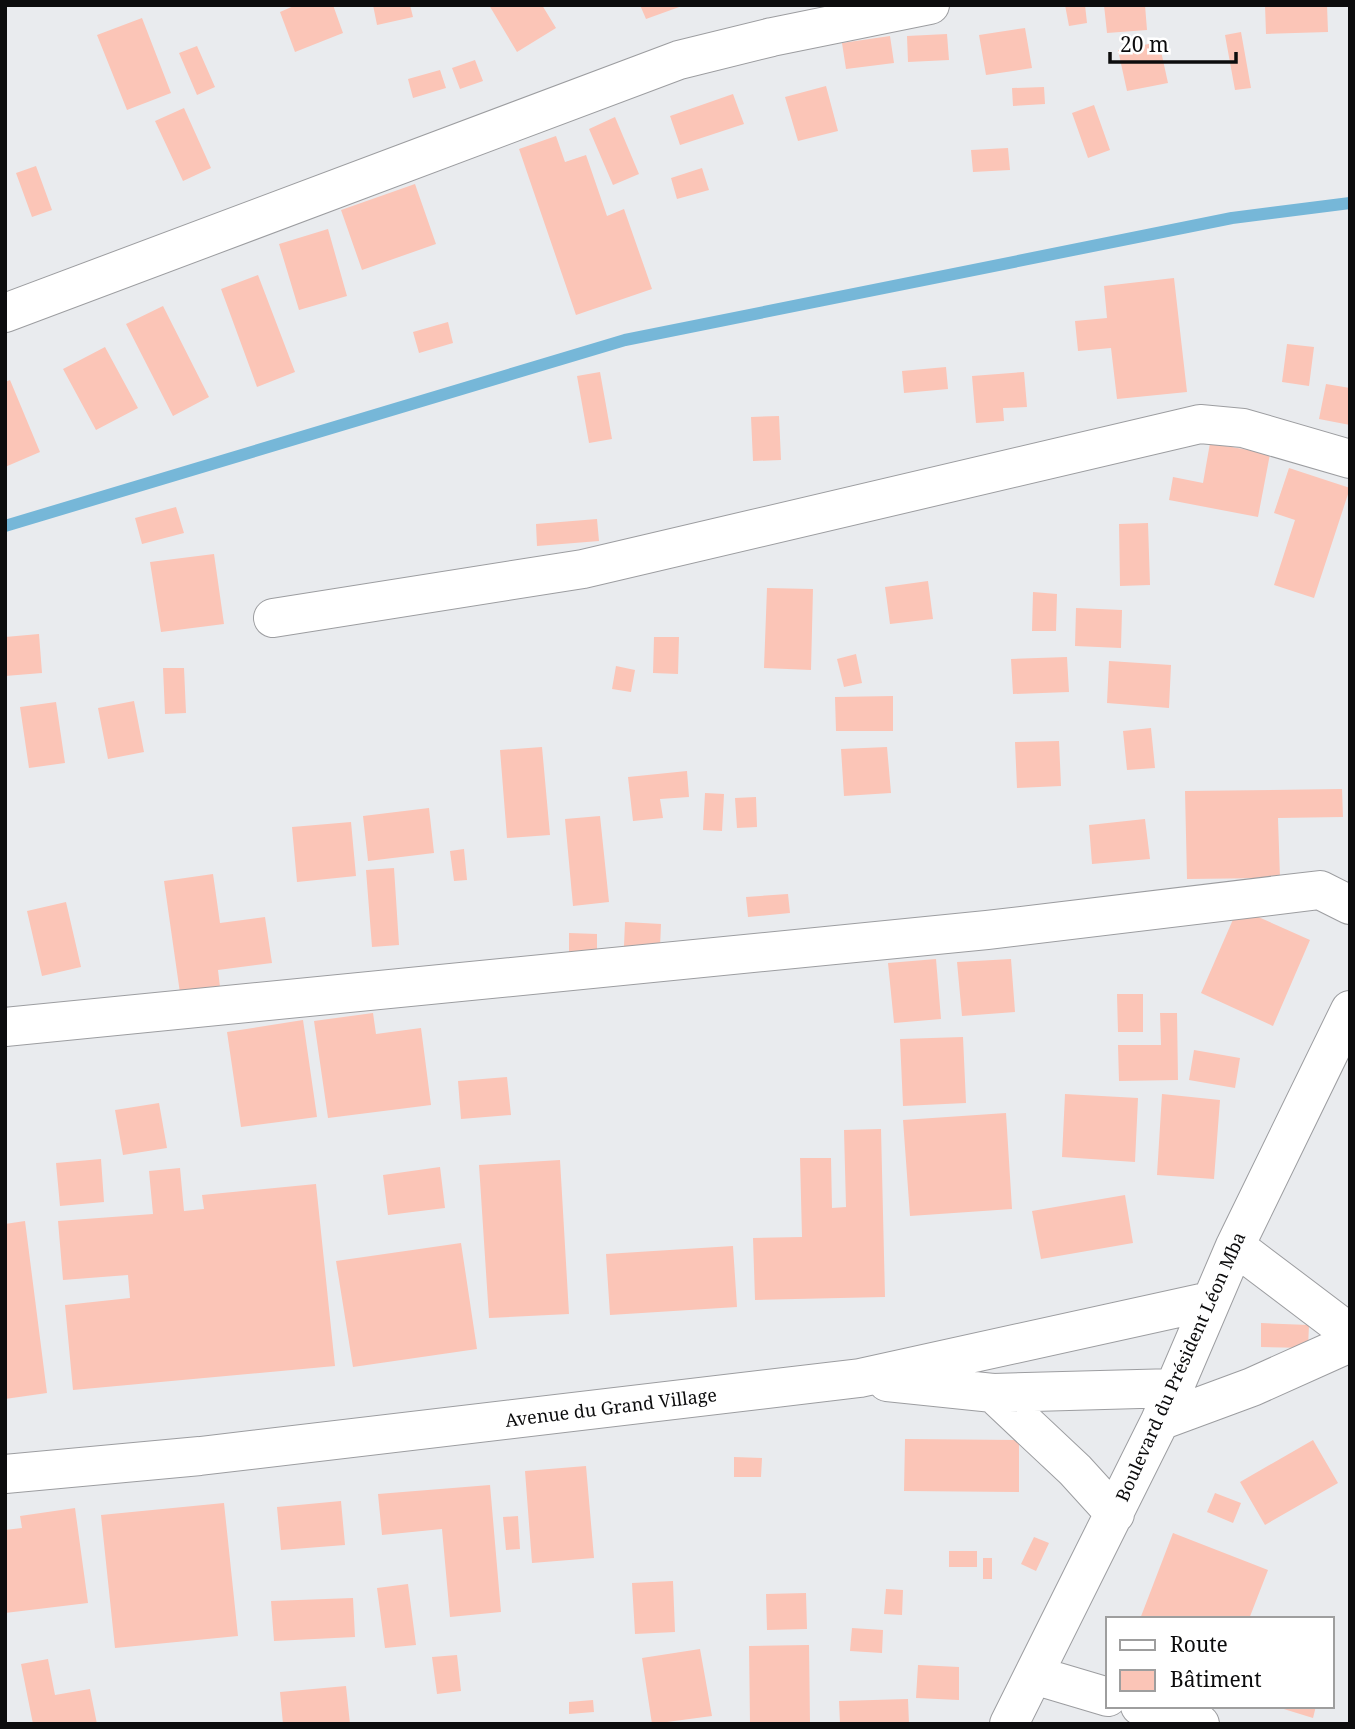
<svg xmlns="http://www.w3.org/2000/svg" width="1355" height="1729" viewBox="0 0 1355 1729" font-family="'Noto Serif',serif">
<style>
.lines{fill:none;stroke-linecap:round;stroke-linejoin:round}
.stream{stroke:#76b7d8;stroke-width:12}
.building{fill:#fbc5b7}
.minor-casing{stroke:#9c9da0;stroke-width:40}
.minor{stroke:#fff;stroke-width:38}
.labels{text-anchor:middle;stroke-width:6;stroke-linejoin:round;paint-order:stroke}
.street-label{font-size:18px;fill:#0c0c0d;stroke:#fff}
</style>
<rect width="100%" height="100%" fill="#e9ebee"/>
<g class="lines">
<path class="stream" d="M 5,526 L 625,340 L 1232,218 L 1350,203"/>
</g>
<path class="building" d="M 296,5 L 333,5 L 343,33 L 295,52 L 280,12 Z
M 373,5 L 410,5 L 413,17 L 377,25 Z
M 489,5 L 542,5 L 556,28 L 517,52 Z
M 640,5 L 682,5 L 682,6 L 646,19 Z
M 1065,5 L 1085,5 L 1087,23 L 1069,26 Z
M 1104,5 L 1145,5 L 1147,30 L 1107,33 Z
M 1265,5 L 1327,5 L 1328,32 L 1266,34 Z
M 142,18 L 171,93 L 127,110 L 97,35 Z
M 1025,28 L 1032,68 L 986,75 L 979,35 Z
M 1241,32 L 1251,88 L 1235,90 L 1225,35 Z
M 947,34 L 949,60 L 908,62 L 907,36 Z
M 890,36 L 894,63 L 846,69 L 842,43 Z
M 1159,42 L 1168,83 L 1127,91 L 1118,50 Z
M 197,46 L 215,87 L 197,95 L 179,53 Z
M 475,60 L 483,81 L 460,89 L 452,68 Z
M 440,70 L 446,88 L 413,98 L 408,79 Z
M 826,86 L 838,131 L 798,141 L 785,97 Z
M 1044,87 L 1045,104 L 1013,106 L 1012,88 Z
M 733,94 L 744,124 L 680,145 L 670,116 Z
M 1094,105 L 1110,150 L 1088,158 L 1072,113 Z
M 184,108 L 211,168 L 183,181 L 155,121 Z
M 615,117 L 639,174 L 613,185 L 589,129 Z
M 556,136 L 565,162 L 586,155 L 607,216 L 624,209 L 652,289 L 576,315 L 519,149 Z
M 1008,148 L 1010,170 L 973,172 L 971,150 Z
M 36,166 L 52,210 L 32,217 L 16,173 Z
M 702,168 L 709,190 L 677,199 L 671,178 Z
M 415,184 L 436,244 L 362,270 L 341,210 Z
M 328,229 L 347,296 L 299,310 L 279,244 Z
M 258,275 L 295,372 L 257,387 L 221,289 Z
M 1174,278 L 1187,392 L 1117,399 L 1111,348 L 1078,351 L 1075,321 L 1107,318 L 1104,286 Z
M 163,306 L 209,397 L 173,416 L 126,324 Z
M 448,322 L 453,343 L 419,353 L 413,332 Z
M 1287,344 L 1314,347 L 1309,386 L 1282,382 Z
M 105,347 L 138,408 L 96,430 L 63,369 Z
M 946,367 L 948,389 L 904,393 L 902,371 Z
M 600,372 L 612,439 L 589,443 L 577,376 Z
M 1024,372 L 1027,407 L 1003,408 L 1004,421 L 976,423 L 972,376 Z
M 10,380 L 40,452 L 5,467 L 5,382 Z
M 1326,384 L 1350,388 L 1350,425 L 1319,419 Z
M 779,416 L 781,460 L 753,461 L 751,417 Z
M 1210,443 L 1270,454 L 1258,517 L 1169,500 L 1173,477 L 1203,483 Z
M 1289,468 L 1350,488 L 1314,598 L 1274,585 L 1295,520 L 1274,513 Z
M 176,507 L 184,533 L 142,544 L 135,518 Z
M 597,519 L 599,541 L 537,546 L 536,524 Z
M 1148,523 L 1150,585 L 1120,586 L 1119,524 Z
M 214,554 L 224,624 L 161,632 L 150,562 Z
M 928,581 L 933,619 L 890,624 L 885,587 Z
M 767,588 L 813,589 L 811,670 L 764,668 Z
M 1033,592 L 1057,594 L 1056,631 L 1032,631 Z
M 1076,608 L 1122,610 L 1121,648 L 1075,646 Z
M 39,634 L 42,673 L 5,676 L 5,637 Z
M 654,637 L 679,637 L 678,674 L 653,673 Z
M 856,654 L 862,683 L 844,687 L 837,659 Z
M 1067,657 L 1069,692 L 1013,694 L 1011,659 Z
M 1109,661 L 1171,665 L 1169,708 L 1107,703 Z
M 616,666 L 635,670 L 631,692 L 612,689 Z
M 163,668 L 184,668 L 186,713 L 165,714 Z
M 893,696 L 893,731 L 836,731 L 835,697 Z
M 134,701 L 144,752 L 108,759 L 98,708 Z
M 56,702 L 65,763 L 29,768 L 20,707 Z
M 1151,728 L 1155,768 L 1127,770 L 1123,731 Z
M 1059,741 L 1061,786 L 1017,788 L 1015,742 Z
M 542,747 L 550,835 L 507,838 L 500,750 Z
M 887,747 L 891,793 L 844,796 L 841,749 Z
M 687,771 L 689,797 L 660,799 L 663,818 L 633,821 L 628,777 Z
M 1342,789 L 1343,817 L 1278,818 L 1280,878 L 1187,879 L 1185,791 Z
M 705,793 L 724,794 L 722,831 L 703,830 Z
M 756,797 L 757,827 L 737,828 L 735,798 Z
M 429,808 L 434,853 L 368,861 L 363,816 Z
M 600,816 L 609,902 L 573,906 L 565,819 Z
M 1145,819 L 1150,859 L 1092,864 L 1089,825 Z
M 351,822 L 356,876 L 297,882 L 292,827 Z
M 464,849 L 467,880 L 454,881 L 450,851 Z
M 394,868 L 399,945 L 372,947 L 366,870 Z
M 213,874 L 220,923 L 265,917 L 272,963 L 218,970 L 220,987 L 180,993 L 164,881 Z
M 788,894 L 790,913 L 748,917 L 746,897 Z
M 66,902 L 81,967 L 42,976 L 27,911 Z
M 1238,908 L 1310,940 L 1273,1026 L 1201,993 Z
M 625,922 L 661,924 L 660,948 L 624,946 Z
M 569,933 L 597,934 L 597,955 L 569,954 Z
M 936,959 L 941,1019 L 894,1023 L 888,963 Z
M 1011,959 L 1015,1012 L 962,1016 L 957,962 Z
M 1117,994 L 1143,994 L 1143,1032 L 1118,1032 Z
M 373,1013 L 376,1034 L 421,1028 L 431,1105 L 328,1118 L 314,1021 Z
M 1160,1013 L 1177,1013 L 1178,1080 L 1119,1081 L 1118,1045 L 1161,1045 Z
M 303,1020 L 317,1117 L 241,1127 L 227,1032 Z
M 963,1037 L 966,1103 L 903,1106 L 900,1039 Z
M 1194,1050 L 1240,1058 L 1235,1088 L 1189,1080 Z
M 507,1077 L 511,1115 L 461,1119 L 458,1081 Z
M 1065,1094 L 1138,1098 L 1135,1162 L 1062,1157 Z
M 1162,1094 L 1220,1100 L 1214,1179 L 1157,1175 Z
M 159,1103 L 167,1148 L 123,1155 L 115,1110 Z
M 1006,1113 L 1012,1209 L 910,1216 L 903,1120 Z
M 881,1129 L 885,1297 L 755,1300 L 753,1238 L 802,1237 L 800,1158 L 831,1158 L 832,1208 L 846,1207 L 844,1130 Z
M 101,1159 L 104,1202 L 60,1206 L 56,1163 Z
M 560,1160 L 569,1314 L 489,1318 L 479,1165 Z
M 440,1167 L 445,1208 L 388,1215 L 383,1175 Z
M 180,1168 L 184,1211 L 204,1209 L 202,1195 L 316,1184 L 335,1366 L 73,1390 L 65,1305 L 130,1298 L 128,1275 L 63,1280 L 58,1221 L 153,1214 L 149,1171 Z
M 1125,1195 L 1133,1243 L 1041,1259 L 1032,1211 Z
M 25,1221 L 47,1393 L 5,1399 L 5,1224 Z
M 461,1243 L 477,1349 L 353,1367 L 336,1261 Z
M 733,1246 L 737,1307 L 610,1315 L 606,1254 Z
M 1261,1323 L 1309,1325 L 1308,1348 L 1261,1347 Z
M 905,1439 L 1019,1440 L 1019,1492 L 904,1491 Z
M 1313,1440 L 1338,1483 L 1265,1525 L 1240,1482 Z
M 734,1457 L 762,1458 L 761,1477 L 734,1477 Z
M 586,1466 L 594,1558 L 532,1563 L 525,1471 Z
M 490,1485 L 501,1612 L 450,1617 L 442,1529 L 382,1535 L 378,1494 Z
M 1215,1493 L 1241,1503 L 1233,1523 L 1207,1512 Z
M 341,1501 L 345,1545 L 281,1550 L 277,1507 Z
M 224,1503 L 238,1636 L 115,1648 L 101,1515 Z
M 75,1508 L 88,1603 L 5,1613 L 5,1530 L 22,1528 L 20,1516 Z
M 518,1516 L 520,1549 L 506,1550 L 503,1517 Z
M 1173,1533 L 1268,1570 L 1249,1619 L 1140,1619 Z
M 1034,1537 L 1049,1543 L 1036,1571 L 1021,1564 Z
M 949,1551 L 977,1551 L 977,1567 L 949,1567 Z
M 983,1558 L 992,1558 L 992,1579 L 983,1579 Z
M 673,1581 L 675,1632 L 635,1634 L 632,1583 Z
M 408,1584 L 416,1645 L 385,1648 L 377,1588 Z
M 886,1589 L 903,1590 L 902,1615 L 884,1614 Z
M 806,1593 L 807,1629 L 767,1630 L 766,1594 Z
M 353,1598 L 355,1637 L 274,1641 L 271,1601 Z
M 852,1628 L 883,1630 L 882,1653 L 850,1651 Z
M 809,1645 L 810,1724 L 750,1724 L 749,1646 Z
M 700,1649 L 712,1716 L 652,1724 L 642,1658 Z
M 457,1655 L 461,1691 L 437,1694 L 432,1657 Z
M 48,1659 L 55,1695 L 90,1689 L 97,1724 L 33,1724 L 21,1664 Z
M 918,1665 L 959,1667 L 959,1700 L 916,1698 Z
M 346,1686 L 350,1724 L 283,1724 L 280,1692 Z
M 908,1699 L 909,1724 L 840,1724 L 839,1701 Z
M 593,1700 L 594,1712 L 569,1714 L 569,1702 Z
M 1274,1706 L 1316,1706 L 1313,1718 Z"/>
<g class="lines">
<defs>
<path id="minor" d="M 5,313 L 679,60 L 772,37 L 930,5
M 273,618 L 583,569 L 1200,424 L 1243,428 L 1350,459
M 5,1027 L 987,930 L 1320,890 L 1350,905
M 1235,1246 L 1350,1333
M 887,1382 L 993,1393 L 1175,1388
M 993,1393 L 1075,1470 L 1115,1514
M 1160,1421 L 1252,1387 L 1350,1343
M 5,1474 L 200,1456 L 860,1378 L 1210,1301
M 1034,1675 L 1108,1697
M 1140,1706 L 1200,1724
M 1009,1724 L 1160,1421 L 1235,1246 L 1350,1010"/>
</defs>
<use href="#minor" class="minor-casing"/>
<use href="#minor" class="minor"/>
</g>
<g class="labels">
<g class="street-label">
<text transform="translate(1181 1367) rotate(-66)" y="6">Boulevard du Président Léon Mba</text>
<text transform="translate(611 1408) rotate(-7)" y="6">Avenue du Grand Village</text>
</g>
</g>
<rect width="1355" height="1729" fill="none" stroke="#0c0c0d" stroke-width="14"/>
<rect x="1106" y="1617" width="228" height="91" fill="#ffffff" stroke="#9e9e9e" stroke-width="2"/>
<rect x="1120" y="1640" width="35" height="10" fill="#ffffff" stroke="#9e9e9e" stroke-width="2"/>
<text x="1170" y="1652" font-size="21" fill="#0c0c0d">Route</text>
<rect x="1120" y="1670" width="35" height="21" fill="#fbc5b7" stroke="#9e9e9e" stroke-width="2"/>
<text x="1170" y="1687" font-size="21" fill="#0c0c0d">Bâtiment</text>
<path d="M1110 52v10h126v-10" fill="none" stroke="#0c0c0d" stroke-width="3.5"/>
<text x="1120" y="52" font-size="21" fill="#0c0c0d" stroke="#ffffff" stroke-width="5" paint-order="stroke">20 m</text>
</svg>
